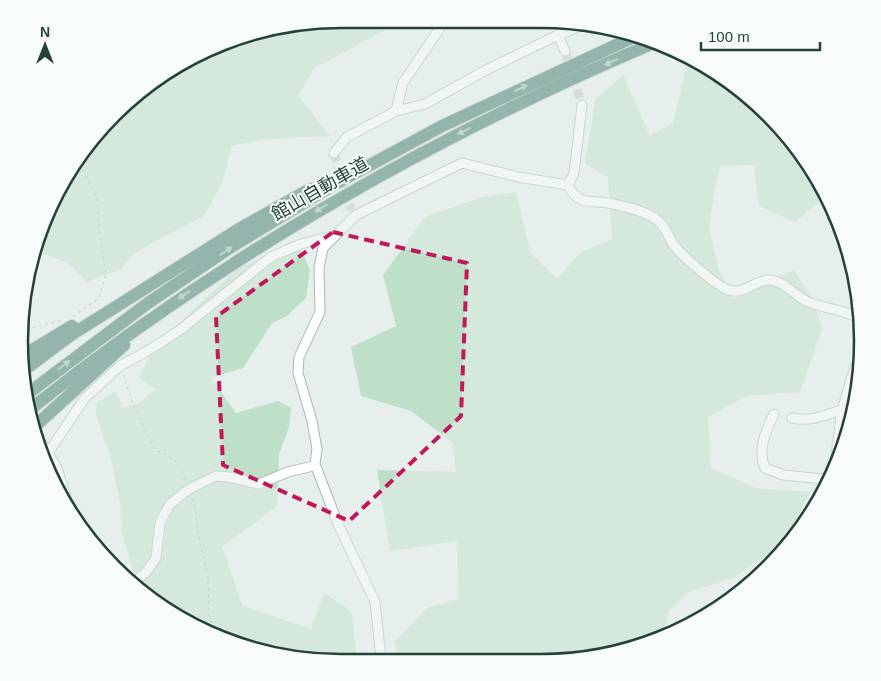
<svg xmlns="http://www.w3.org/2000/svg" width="881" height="681" viewBox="0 0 881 681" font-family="Helvetica,'Noto Sans JP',sans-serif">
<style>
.green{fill:#bfe0c8}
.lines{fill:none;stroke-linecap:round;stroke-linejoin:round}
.minor-tunnel{stroke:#bfccc8;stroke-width:9;stroke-dasharray:9 4.5;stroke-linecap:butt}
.minor-casing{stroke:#a8b8b2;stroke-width:11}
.highway-casing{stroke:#c2cac8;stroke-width:14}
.path{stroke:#86b3a5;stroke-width:1;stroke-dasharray:2.5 4;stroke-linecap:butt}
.minor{stroke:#fff;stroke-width:9}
.highway{stroke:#2f6f62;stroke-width:12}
.oneway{fill:#93b5ae}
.marked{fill:none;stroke:#c2185b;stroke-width:4;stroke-dasharray:10 6;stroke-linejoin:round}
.labels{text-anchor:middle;stroke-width:4;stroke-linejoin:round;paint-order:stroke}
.street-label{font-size:18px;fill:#24423a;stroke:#f7fbf9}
.rim{fill:none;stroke:#24423a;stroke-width:2.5}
</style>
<rect width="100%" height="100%" fill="#e6efeb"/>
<path class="green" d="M 340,19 L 406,19 L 314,68 L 298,96 L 330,136 C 297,138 264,137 232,146 L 222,183 L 205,215 L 136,252 L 121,269 L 87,282 L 68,263 L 33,250 L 62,180 L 113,113 L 179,62 L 223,44 L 225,45 L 225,43 L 257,30 L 282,26 L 285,29 L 290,25 Z
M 688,60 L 737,85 L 819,179 L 824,194 L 821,200 L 795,222 L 759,206 L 754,165 L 721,166 L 716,181 L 709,227 L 718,268 L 733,299 L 794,270 L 813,299 L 822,330 L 800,392 L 746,396 L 708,417 L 711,468 L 755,488 L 811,492 L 804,503 L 786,543 L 733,578 L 688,592 L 669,611 L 663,637 L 644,645 L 562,662 L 400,658 L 394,642 L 427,608 L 458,599 L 457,541 L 390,551 L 377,470 L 456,472 L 453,443 L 411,411 L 361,396 L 351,347 L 396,326 L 383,275 L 425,217 L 482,197 L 516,192 L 530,252 L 557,279 L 580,253 L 612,239 L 608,177 L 585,164 L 595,100 L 623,75 L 650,136 L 673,123 Z
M 296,239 L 310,270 L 306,298 L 287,316 L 272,323 L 243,368 L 211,378 L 236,413 L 278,401 L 291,408 L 289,427 L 279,454 L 277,506 L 222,547 L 243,606 L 311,629 L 324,593 L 351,611 L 357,658 L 278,656 L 162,608 L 138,589 L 122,532 L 120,503 L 111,458 L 96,415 L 97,402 L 116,391 L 122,408 L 139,403 L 155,389 L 139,378 L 153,347 L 235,271 Z"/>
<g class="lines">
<path class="minor-tunnel" d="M 565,51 L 582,105
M 334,153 L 351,210"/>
<defs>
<path id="minor" d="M 558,35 L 565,51
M 396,111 L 403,83 L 446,19
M 334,153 L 347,137 L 396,111 L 425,104 L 488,69 L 558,35 L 586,24
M 568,185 C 579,208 594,199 613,204 C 627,207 645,211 656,219 C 665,225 668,236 673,244 C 681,255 716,286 729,290 C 743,295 754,281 768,280 C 781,279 794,294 804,300 C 821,309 842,308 858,318
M 568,185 L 574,173 L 582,105
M 774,414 C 766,431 757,449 765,468 L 783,475 L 824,479
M 792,418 C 812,422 824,415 842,410
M 39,439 L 57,468 L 71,513
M 836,455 L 842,410 L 855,367
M 44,459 L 85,398 L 120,366 L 149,350 L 180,330 L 271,257 L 301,244 L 336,235
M 315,464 L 338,524 L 375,602 L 381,658
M 130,582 L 135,582 L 147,571 L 156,558 L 160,523 L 170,504 L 189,489 L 216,476 L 229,477 L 259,484 L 288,472 L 313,466 L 315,464 L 317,449 L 312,421 L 298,373 L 299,357 L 320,312 L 319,268 L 323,248 L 356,215 L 462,163 L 518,177 L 568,185"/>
<path id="highway" d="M 21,357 L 72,326
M 23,371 L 71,335 L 114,308 L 239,229 L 310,189
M 26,395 L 148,303 L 231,247 L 335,184 L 442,126 L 638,35
M 28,411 C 221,257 429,138 656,42
M 32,429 L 124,345"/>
</defs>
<use href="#minor" class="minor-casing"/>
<use href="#highway" class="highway-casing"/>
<path class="path" d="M 73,165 L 78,162 L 83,152
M 73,316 L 98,299 L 106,275 L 99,229 L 97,198 L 78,162
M 20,331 L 60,321
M 123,375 L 133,403 L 155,450 C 174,457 179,462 186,481
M 192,499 L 196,510 L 198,533 L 208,575 L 209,618 L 216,630 L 220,632
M 261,649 L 284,656"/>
<use href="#minor" class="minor"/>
<use href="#highway" class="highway"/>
</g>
<defs><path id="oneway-solid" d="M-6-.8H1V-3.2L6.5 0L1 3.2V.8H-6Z" transform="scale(1.25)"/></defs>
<g class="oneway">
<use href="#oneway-solid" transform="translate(611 62) rotate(155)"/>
<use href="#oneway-solid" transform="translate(521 88) rotate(-25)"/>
<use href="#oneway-solid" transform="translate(464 131) rotate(154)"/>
<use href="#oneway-solid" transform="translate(321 208) rotate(149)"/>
<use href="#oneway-solid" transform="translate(226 251) rotate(-34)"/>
<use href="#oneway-solid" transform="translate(184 295) rotate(146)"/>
<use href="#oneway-solid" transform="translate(64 365) rotate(-37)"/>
</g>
<path d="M0 0H881V681H0ZM 333,232 L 467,263 L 461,416 L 349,521 L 223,465 L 216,317 Z" fill="#e6efeb" fill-opacity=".55" fill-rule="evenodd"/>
<path class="marked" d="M 333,232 L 467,263 L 461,416 L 349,521 L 223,465 L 216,317 Z"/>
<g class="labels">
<g class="street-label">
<text transform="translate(320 189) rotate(-30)" y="6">館山自動車道</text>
</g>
</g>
<path d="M0 0H881V681H0ZM341 28H541A313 313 0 0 1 854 341V341A313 313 0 0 1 541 654H341A313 313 0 0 1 28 341V341A313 313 0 0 1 341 28Z" fill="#f7fbf9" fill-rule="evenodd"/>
<path class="rim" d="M341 28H541A313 313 0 0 1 854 341V341A313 313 0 0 1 541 654H341A313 313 0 0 1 28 341V341A313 313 0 0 1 341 28Z"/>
<g transform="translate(45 45)" stroke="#f7fbf9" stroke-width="4" paint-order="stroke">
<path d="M0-4L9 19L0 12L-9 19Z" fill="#24423a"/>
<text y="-8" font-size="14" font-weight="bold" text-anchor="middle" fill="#24423a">N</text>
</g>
<path d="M701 42v8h119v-8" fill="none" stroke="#24423a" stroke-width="2.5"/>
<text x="708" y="42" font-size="15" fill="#24423a" stroke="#f7fbf9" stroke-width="4" paint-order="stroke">100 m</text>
</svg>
